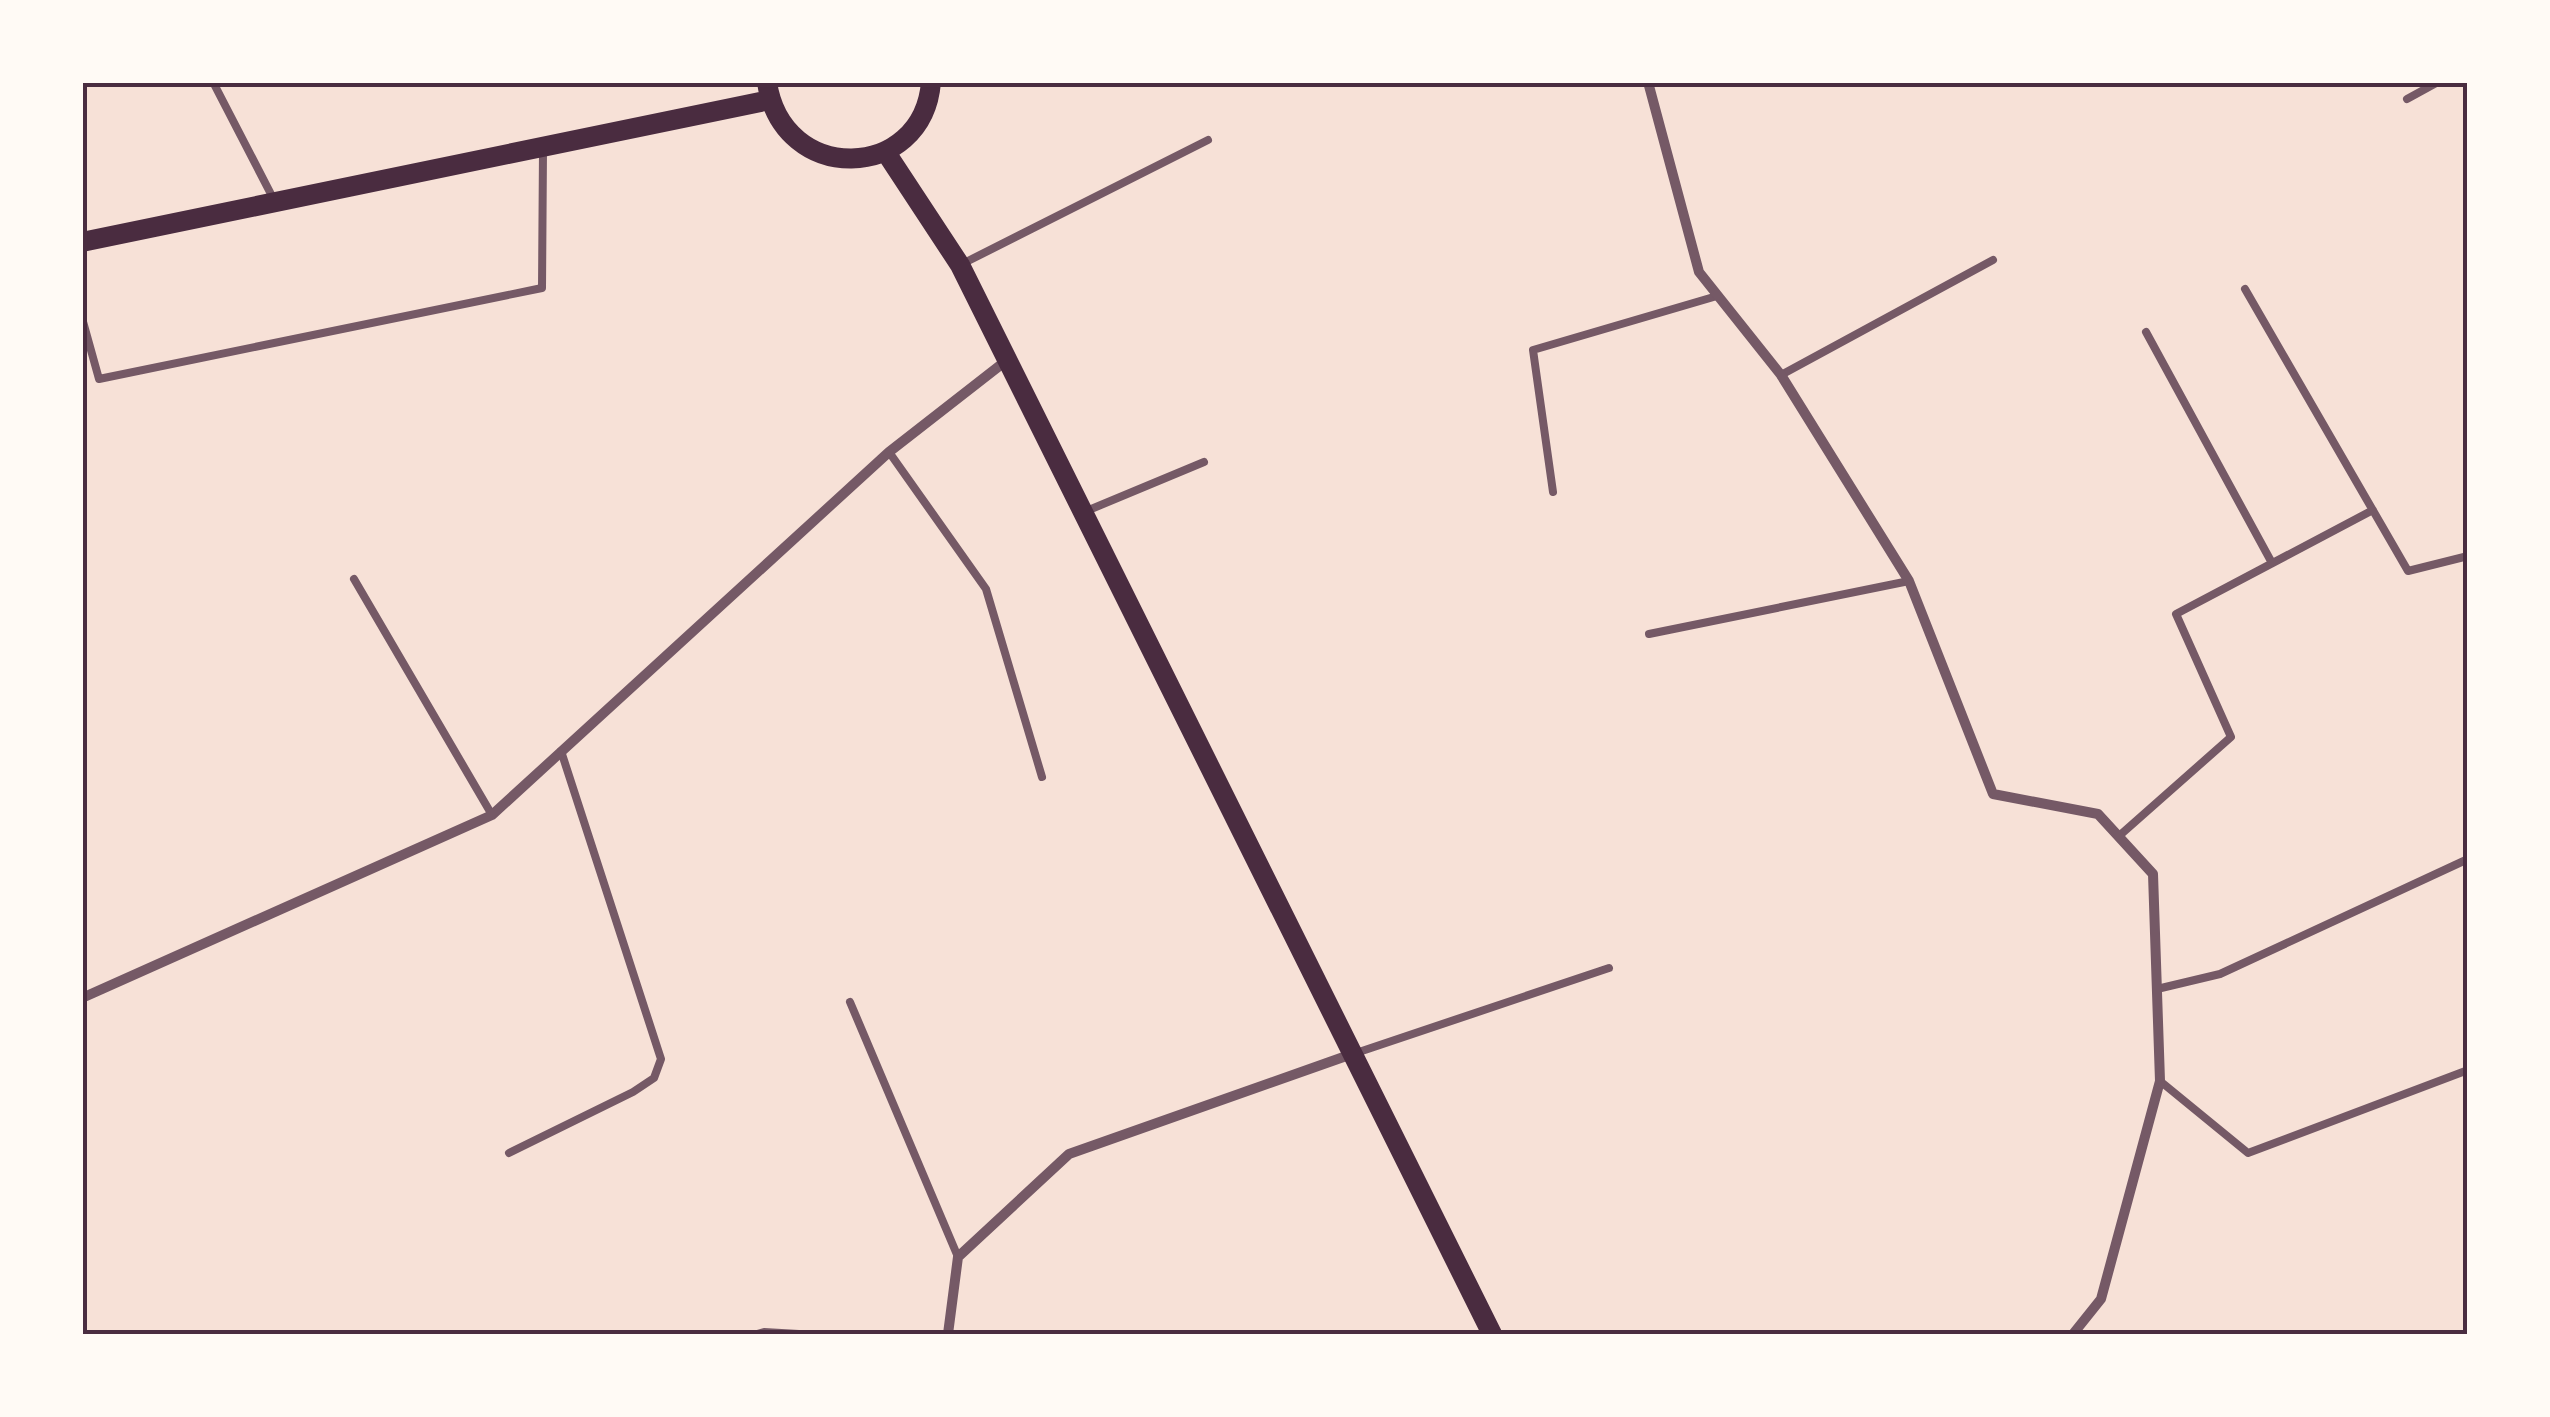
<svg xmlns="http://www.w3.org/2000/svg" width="2550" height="1417" viewBox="0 0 2550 1417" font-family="'Archivo Narrow',sans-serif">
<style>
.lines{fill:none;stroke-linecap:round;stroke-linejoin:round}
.service{stroke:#755966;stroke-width:8}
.minor{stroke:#755966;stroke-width:10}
.secondary{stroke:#4a2c40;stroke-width:20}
.neatline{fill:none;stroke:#4a2c40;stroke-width:4}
</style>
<rect width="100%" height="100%" fill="#f7e1d7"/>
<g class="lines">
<path class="service" d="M 213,82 L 273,198
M 2407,99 L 2438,82
M 964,263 L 1208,140
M 2245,289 L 2408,571 L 2468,556
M 82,318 L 99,379 L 542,288 L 543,151
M 2146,332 L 2272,563
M 1781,375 L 1993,260
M 889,452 L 986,589 L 1042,777
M 1553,492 L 1533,350 L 1717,296
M 1084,512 L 1204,462
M 354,579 L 492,815
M 1649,634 L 1909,581
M 2119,836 L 2231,737 L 2176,614 L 2373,510
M 2157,989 L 2220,974 L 2468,859
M 850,1002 L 958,1257
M 1353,1054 L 1609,968
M 2160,1081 L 2248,1153 L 2468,1070
M 509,1153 L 633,1092 L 654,1078 L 661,1059 L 561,751
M 757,1334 L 764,1332 L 799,1334"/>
<path class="minor" d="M 1648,82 L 1699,272 L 1781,375 L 1909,581 L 1993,794 L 2098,814 L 2153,874 L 2160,1081 L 2101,1299 L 2073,1334
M 82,998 L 492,815 L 889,452 L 1007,360
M 948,1334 L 958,1257 L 1069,1154 L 1352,1054"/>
<path class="secondary" d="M 767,82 C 782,186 923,182 931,82
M 885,151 L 960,265 L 1492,1334
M 82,242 L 770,100"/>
</g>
<rect width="2550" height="1417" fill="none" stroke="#fffaf5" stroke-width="170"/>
<rect x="85" y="85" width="2380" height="1247" class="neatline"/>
</svg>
